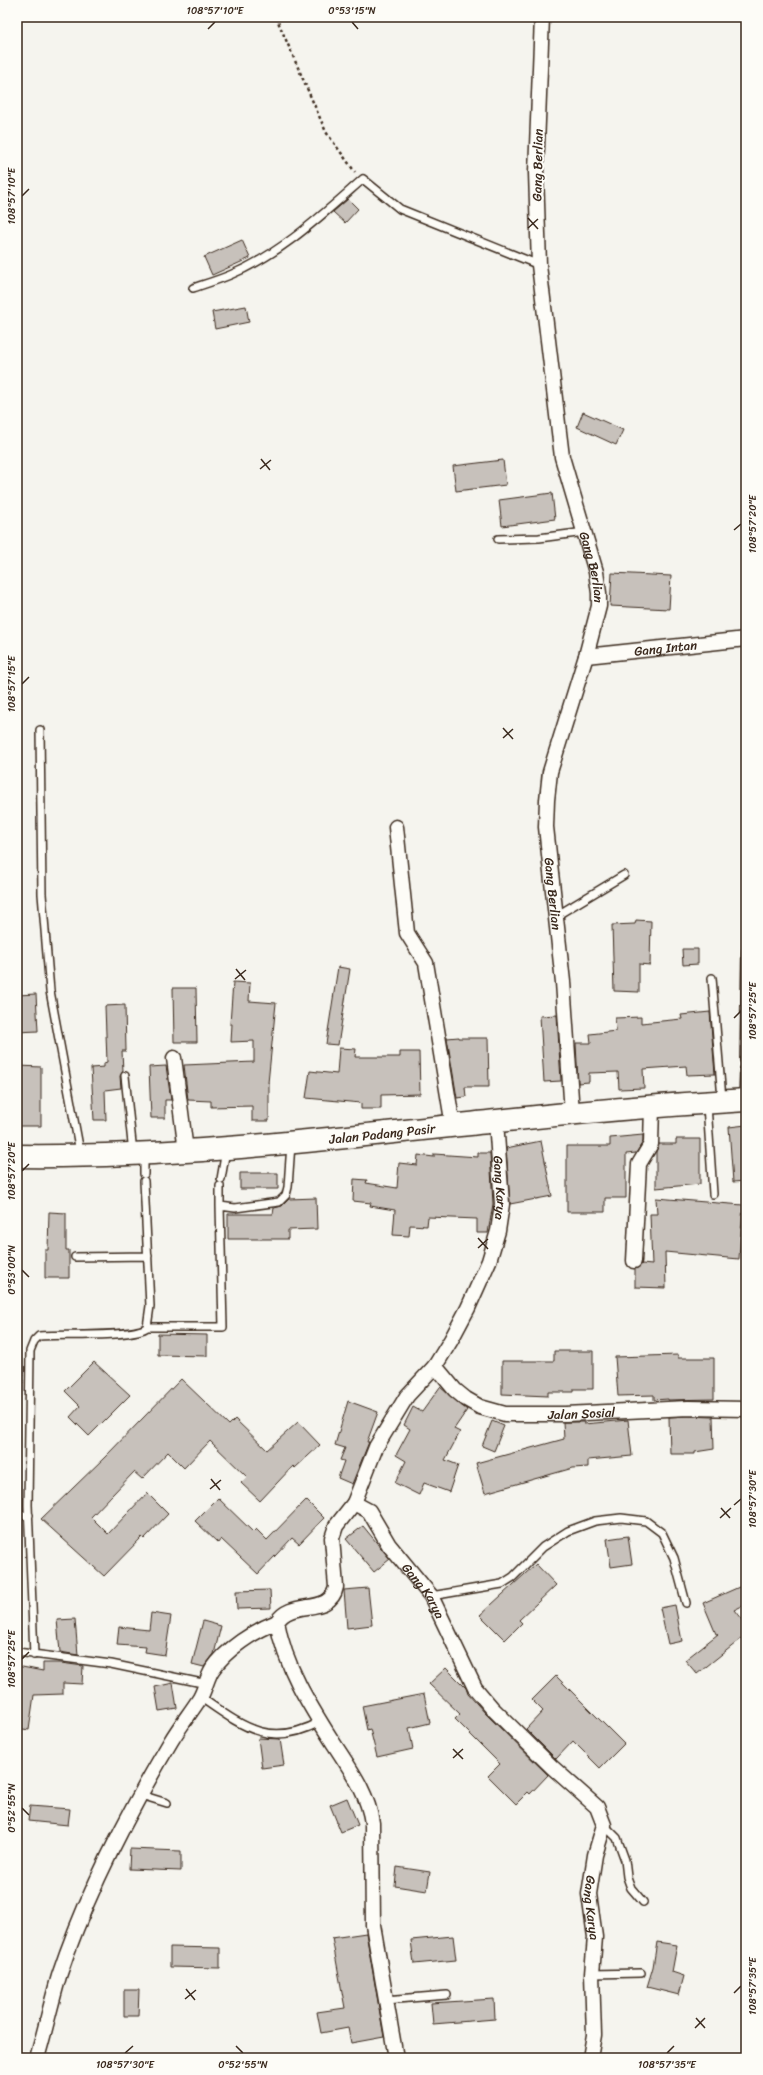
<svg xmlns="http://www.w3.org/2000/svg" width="763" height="2075" viewBox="0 0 763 2075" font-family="Sriracha,sans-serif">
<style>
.building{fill:#c7c1bb;stroke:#3b2a1e}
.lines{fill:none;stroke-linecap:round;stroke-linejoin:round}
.service-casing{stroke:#3b2a1e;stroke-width:10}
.minor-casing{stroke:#3b2a1e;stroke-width:17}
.trunk-casing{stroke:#3b2a1e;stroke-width:25}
.path{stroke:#3b2a1e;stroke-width:2.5;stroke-dasharray:3 3;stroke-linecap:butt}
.service{stroke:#fdfcf7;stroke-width:7}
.minor{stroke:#fdfcf7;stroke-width:14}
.trunk{stroke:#fdfcf7;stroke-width:22}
.ticks{fill:none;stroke:#3b2a1e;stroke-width:1.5}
.labels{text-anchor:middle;stroke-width:4;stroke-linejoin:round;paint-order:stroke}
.street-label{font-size:13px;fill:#3b2a1e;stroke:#fdfcf7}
.neatline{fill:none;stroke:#3b2a1e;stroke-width:1.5}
.ticks-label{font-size:10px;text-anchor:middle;fill:#3b2a1e}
</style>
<rect width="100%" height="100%" fill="#f5f4ee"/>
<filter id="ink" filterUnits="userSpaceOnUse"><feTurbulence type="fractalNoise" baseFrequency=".025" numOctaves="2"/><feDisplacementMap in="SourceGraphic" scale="8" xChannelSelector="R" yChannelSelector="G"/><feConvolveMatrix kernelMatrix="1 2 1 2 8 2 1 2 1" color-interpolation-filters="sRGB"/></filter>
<g filter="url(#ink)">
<path class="building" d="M 348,199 L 358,209 L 345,223 L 333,212 Z
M 242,240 L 250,258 L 212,275 L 204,257 Z
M 246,306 L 249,322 L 215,329 L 212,312 Z
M 583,412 L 623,430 L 616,445 L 577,427 Z
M 503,460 L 506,485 L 456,491 L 453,466 Z
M 552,493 L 555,519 L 502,526 L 499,500 Z
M 612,573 L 671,576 L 669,609 L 610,606 Z
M 636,920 L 651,921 L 650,965 L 639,964 L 639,992 L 614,991 L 612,925 L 635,924 Z
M 682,949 L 698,949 L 698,964 L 683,965 Z
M 338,967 L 350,969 L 338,1045 L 326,1044 Z
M 233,982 L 250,983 L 249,1001 L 276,1003 L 268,1083 L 269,1083 L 269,1121 L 252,1121 L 252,1106 L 211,1107 L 211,1101 L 188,1100 L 184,1065 L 254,1062 L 254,1041 L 231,1042 L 232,1024 L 230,1024 Z
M 173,988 L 196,988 L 197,1042 L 174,1042 Z
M 36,994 L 38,1031 L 17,1032 L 17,995 Z
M 125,1005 L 126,1051 L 122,1051 L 123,1071 L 120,1076 L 121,1088 L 105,1090 L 106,1120 L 94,1120 L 91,1068 L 104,1067 L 104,1063 L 107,1062 L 105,1006 Z
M 710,1012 L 715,1074 L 687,1075 L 686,1066 L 643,1069 L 644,1088 L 619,1089 L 618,1072 L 589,1073 L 589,1082 L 578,1083 L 576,1043 L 591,1043 L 590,1034 L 616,1031 L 615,1018 L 641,1017 L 641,1023 L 682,1019 L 681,1015 Z
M 557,1015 L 561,1081 L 544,1082 L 540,1016 Z
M 459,1037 L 459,1038 L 488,1038 L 489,1087 L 465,1087 L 466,1097 L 457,1098 L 447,1038 Z
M 339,1048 L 356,1049 L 355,1057 L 400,1057 L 400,1052 L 419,1052 L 420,1094 L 381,1095 L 381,1109 L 361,1109 L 361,1103 L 306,1098 L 310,1071 L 337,1074 Z
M 19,1066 L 41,1067 L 41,1126 L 19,1126 Z
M 166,1066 L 171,1100 L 165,1100 L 165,1118 L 151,1118 L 149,1067 Z
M 746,1125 L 746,1181 L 733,1182 L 729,1127 Z
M 643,1135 L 643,1142 L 636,1153 L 626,1154 L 626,1198 L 605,1198 L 605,1212 L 567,1212 L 567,1146 L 610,1146 L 610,1138 Z
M 676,1139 L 700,1139 L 700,1184 L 656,1188 L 656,1152 L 659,1144 L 676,1144 Z
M 541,1141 L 552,1196 L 510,1204 L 506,1148 Z
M 478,1153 L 490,1153 L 493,1204 L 488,1233 L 477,1233 L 477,1219 L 428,1217 L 427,1226 L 410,1225 L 409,1236 L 393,1235 L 395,1210 L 370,1206 L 371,1203 L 353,1201 L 354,1179 L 367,1180 L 366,1183 L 397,1188 L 399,1163 L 417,1165 L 418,1155 L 434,1157 L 434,1154 L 478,1157 Z
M 240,1173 L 278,1173 L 278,1189 L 240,1189 Z
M 316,1198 L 317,1229 L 288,1230 L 288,1239 L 228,1239 L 228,1214 L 273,1214 L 274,1208 L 282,1206 L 289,1199 Z
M 656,1198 L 743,1205 L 739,1259 L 665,1252 L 666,1288 L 635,1287 L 635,1269 L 642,1264 L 652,1265 L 650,1214 L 657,1214 Z
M 49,1212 L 66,1213 L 66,1250 L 69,1250 L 69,1278 L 45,1278 L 45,1250 L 48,1250 Z
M 158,1334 L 207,1335 L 207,1356 L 158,1355 Z
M 554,1351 L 593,1351 L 593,1389 L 574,1389 L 574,1392 L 548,1392 L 548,1396 L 502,1394 L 502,1361 L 554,1361 Z
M 678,1355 L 678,1358 L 714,1358 L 714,1399 L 668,1400 L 668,1399 L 654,1400 L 654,1395 L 618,1396 L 615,1357 Z
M 94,1362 L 130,1395 L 89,1436 L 70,1417 L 80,1406 L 65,1391 Z
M 181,1379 L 229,1425 L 235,1419 L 267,1450 L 298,1422 L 320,1445 L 295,1468 L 293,1466 L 260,1501 L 241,1483 L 247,1477 L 210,1441 L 184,1468 L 168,1452 L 142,1479 L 134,1472 L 91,1517 L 108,1534 L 147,1493 L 168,1514 L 144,1539 L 142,1537 L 104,1576 L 41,1519 L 105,1457 Z
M 440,1387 L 467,1410 L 454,1429 L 460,1432 L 445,1460 L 458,1465 L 449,1492 L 424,1483 L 419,1495 L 395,1483 L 406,1461 L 396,1455 L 410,1429 L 404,1425 L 413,1407 L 422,1412 Z
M 348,1401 L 378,1412 L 367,1442 L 369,1442 L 352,1484 L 338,1478 L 344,1461 L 340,1460 L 345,1448 L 335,1445 Z
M 688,1416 L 713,1417 L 714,1449 L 695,1452 L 695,1454 L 670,1454 L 669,1417 Z
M 628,1420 L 632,1456 L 588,1460 L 588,1467 L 573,1468 L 485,1493 L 476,1463 L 564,1439 L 563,1422 L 584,1422 L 584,1424 Z
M 492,1421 L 504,1426 L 494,1451 L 482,1446 Z
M 218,1498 L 253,1532 L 256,1529 L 267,1540 L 306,1500 L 324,1518 L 299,1544 L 292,1538 L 258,1574 L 221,1539 L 218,1543 L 195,1521 Z
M 363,1526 L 390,1559 L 374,1572 L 346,1539 Z
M 628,1536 L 632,1564 L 611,1567 L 607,1539 Z
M 536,1564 L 556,1585 L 519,1620 L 522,1623 L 505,1640 L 480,1615 Z
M 746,1584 L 746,1604 L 734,1610 L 746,1625 L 746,1635 L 697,1674 L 685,1660 L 718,1634 L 716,1634 L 703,1603 Z
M 368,1588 L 372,1625 L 347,1628 L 344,1590 Z
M 270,1590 L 271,1608 L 237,1609 L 236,1591 Z
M 675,1605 L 682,1641 L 668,1644 L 660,1608 Z
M 151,1613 L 171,1616 L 165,1655 L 145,1652 L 146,1647 L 117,1645 L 119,1627 L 149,1630 Z
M 75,1619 L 78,1655 L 60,1652 L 57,1620 Z
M 203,1621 L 221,1626 L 214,1654 L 204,1667 L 192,1664 Z
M 43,1663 L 61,1663 L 83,1666 L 82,1684 L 63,1683 L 63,1694 L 34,1695 L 29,1730 L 17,1728 L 17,1666 L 43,1671 Z
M 446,1668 L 466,1688 L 468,1694 L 486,1714 L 548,1775 L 530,1794 L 528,1792 L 516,1804 L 488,1776 L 500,1764 L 455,1719 L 460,1714 L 429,1684 Z
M 556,1676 L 624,1744 L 600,1768 L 573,1741 L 556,1759 L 526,1729 L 543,1711 L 532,1700 Z
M 173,1683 L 177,1708 L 159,1711 L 155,1687 Z
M 424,1694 L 430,1723 L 409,1728 L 413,1749 L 377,1757 L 370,1729 L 367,1730 L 362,1706 Z
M 258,1738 L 280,1739 L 284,1765 L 262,1768 Z
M 347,1798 L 358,1825 L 341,1832 L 330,1805 Z
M 30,1806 L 70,1809 L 68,1825 L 28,1821 Z
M 130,1849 L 181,1851 L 181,1871 L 129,1869 Z
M 397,1867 L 430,1872 L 427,1891 L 395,1886 Z
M 366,1933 L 384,2037 L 351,2043 L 348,2028 L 321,2033 L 317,2012 L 345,2008 L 332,1938 Z
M 453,1936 L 456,1960 L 414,1964 L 411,1940 Z
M 657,1942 L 677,1945 L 672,1972 L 684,1976 L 679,1995 L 647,1987 L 653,1967 Z
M 170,1947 L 220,1948 L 220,1968 L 170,1967 Z
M 124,1990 L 139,1990 L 138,2016 L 124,2016 Z
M 494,1999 L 495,2019 L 433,2024 L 431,2003 Z"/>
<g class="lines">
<defs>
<path id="service" d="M 193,288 C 205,284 218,280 230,275 C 281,254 322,215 363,179 L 400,209 L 539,265
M 498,539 L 539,538 L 585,532
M 40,730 L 42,894 L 50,991 L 80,1152
M 556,916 L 624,875
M 712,978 L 722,1099
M 744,1060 L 746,951
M 125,1076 L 133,1153
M 743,1098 L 744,1069
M 707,1105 L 713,1194
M 144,1174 L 144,1156
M 221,1179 L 226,1150
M 220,1186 L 220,1206 L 235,1208 L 279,1202 L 286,1195 L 288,1187 L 291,1144
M 75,1257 L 148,1256
M 147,1327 L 223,1327 L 220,1206
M 17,1516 L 29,1515
M 431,1596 L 502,1584 L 513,1577 L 543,1547 L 568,1531 L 595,1521 L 621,1518 L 646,1521 L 662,1533 L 674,1558 L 686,1603
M 17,1652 L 111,1664 L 207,1684
M 34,1655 L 28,1505 L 30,1351 L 34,1341 L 39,1336 C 59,1334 135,1338 147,1327 L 150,1306 L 144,1181
M 200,1697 C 242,1726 269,1749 320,1722
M 141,1795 L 167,1803
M 604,1825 L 617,1838 L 625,1860 L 627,1877 L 631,1888 L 643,1902
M 592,1974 L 641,1973
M 385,2000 L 447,1995"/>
<g id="minor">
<path id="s1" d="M 542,17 L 536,172 L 539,265 L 562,457 L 596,572 L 599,593 L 599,606 L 586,656 L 550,772 L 547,800 L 546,827 L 563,982 L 572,1113"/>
<path id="s2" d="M 586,656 L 746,639"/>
<path d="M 396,827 L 407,933 L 426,963 L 453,1126"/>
<path d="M 174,1058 L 186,1151"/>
<path id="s3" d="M 496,1121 L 502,1204 L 498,1231 L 489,1261 L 468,1308 L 451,1340 L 435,1366 L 407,1396 L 376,1447 L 354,1503 L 369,1511 L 389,1545 L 431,1596 L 475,1688 L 492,1708 L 552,1767 L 597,1807 L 604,1825 L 595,1855 L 589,1894 L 595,1937 L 592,1974 L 594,2035 L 590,2058"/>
<path d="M 634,1261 L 639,1164 L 651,1144 L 652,1106"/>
<path id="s4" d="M 435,1366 L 455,1390 L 466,1399 L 480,1407 L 505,1414 L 566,1414 L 688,1408 L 746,1409"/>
<path d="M 354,1503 L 336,1526 L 332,1538 L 336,1587 C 330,1617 291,1598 277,1622 C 285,1667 310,1706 334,1744 C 350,1769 368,1793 372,1823 L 373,1925 L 396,2058"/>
<path d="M 37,2058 C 45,2031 51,2003 59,1976 C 86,1894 127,1815 171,1741 C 180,1726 191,1712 200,1698 C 205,1689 207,1678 212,1670 C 226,1649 254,1631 277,1622"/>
</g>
<g id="trunk">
<path id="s5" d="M 17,1156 C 178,1158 337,1138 497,1121 C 580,1112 663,1105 746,1100"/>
</g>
</defs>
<use href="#service" class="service-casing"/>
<use href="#minor" class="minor-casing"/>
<use href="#trunk" class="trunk-casing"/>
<path class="path" d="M 276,17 L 326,132 L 355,172"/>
<use href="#service" class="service"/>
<use href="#minor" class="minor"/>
<use href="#trunk" class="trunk"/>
</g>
</g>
<path class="ticks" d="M 352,22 L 358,29M 208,29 L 215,22M 22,196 L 29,189M 528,218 L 538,229M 528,228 L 538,219M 261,459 L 270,470M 260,469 L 271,460M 734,530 L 741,524M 22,684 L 29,677M 503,728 L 513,739M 503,738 L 513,729M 236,969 L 245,980M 235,979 L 246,970M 734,1018 L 741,1011M 22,1171 L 29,1164M 478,1238 L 488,1249M 478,1248 L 488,1239M 22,1270 L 29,1277M 211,1479 L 220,1490M 210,1489 L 221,1480M 734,1505 L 741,1499M 721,1508 L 730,1518M 720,1518 L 731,1508M 22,1659 L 29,1652M 453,1749 L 463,1759M 453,1758 L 463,1749M 22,1808 L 29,1815M 186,1989 L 195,2000M 734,1993 L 741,1986M 185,1999 L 196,1990M 696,2018 L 705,2028M 695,2028 L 705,2018M 236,2046 L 243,2053M 125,2053 L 133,2046M 667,2053 L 674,2046"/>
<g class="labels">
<g class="street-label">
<text transform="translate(537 165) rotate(-89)" y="5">Gang Berlian</text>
<text dy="5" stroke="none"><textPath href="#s1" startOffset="556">Gang Berlian</textPath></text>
<text dy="5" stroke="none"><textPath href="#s2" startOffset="80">Gang Intan</textPath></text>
<text dy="5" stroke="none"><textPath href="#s1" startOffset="891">Gang Berlian</textPath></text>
<text dy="5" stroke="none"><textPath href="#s5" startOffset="366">Jalan Padang Pasir</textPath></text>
<text dy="5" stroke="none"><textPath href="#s3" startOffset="67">Gang Karya</textPath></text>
<text dy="5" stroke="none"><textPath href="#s4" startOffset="164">Jalan Sosial</textPath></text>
<text dy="5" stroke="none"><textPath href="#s3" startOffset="535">Gang Karya</textPath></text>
<text dy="5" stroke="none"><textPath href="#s3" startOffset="920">Gang Karya</textPath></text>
</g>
</g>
<rect width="763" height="2075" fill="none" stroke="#fdfcf7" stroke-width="44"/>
<rect x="22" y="22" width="719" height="2031" class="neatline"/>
<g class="ticks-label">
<text x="215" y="14">108°57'10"E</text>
<text x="352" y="14">0°53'15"N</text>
<text transform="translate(11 196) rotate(-90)" y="4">108°57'10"E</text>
<text transform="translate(752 524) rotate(-90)" y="4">108°57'20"E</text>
<text transform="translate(11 684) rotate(-90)" y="4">108°57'15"E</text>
<text transform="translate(752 1011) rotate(-90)" y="4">108°57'25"E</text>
<text transform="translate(11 1171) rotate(-90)" y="4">108°57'20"E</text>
<text transform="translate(11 1270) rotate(-90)" y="4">0°53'00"N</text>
<text transform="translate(752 1499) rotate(-90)" y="4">108°57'30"E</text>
<text transform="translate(11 1659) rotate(-90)" y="4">108°57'25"E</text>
<text transform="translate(11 1808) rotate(-90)" y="4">0°52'55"N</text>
<text transform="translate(752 1986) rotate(-90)" y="4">108°57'35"E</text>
<text x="125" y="2068">108°57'30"E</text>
<text x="243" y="2068">0°52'55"N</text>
<text x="667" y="2068">108°57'35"E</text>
</g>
</svg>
